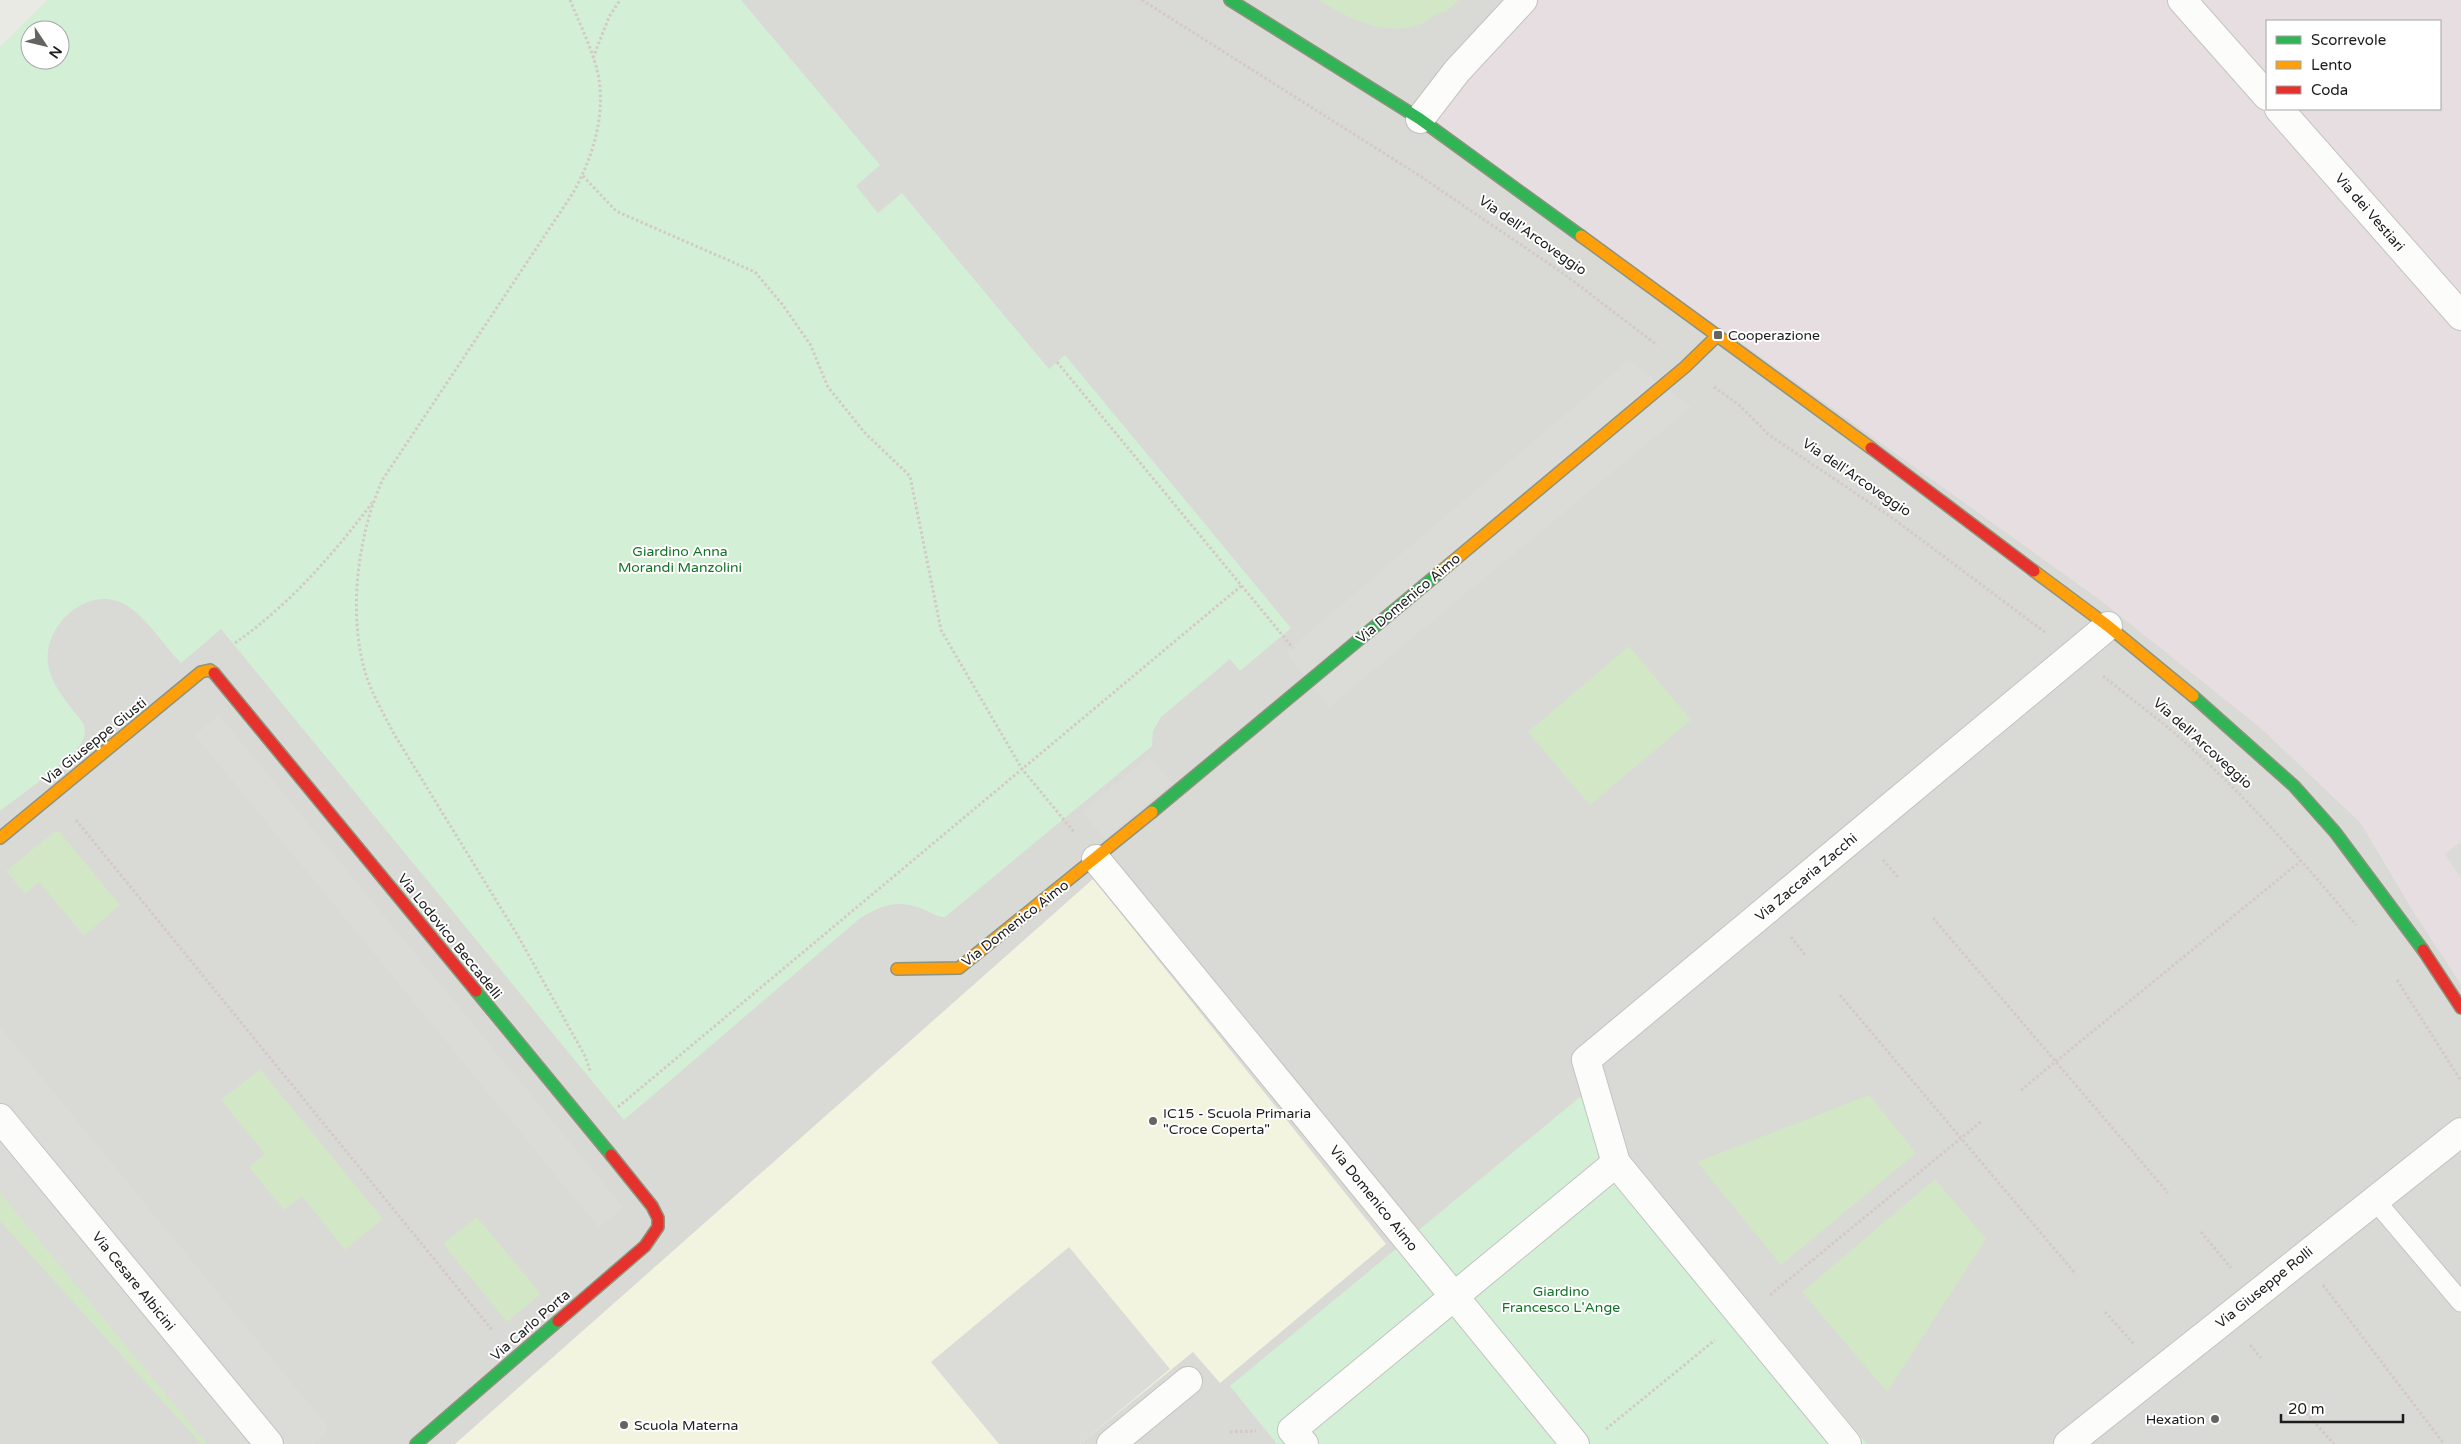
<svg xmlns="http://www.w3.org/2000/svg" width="2461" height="1444" viewBox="0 0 2461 1444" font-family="'Varela Round',sans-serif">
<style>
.residential{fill:#d9d9d6;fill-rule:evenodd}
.industrial{fill:#e7dee2;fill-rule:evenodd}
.education{fill:#f2f4e0}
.grass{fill:#d2e7c5}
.park{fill:#d3f0d7;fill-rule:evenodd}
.parking{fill:#dbdbd8}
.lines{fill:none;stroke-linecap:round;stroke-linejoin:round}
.lane-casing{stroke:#c3c3c1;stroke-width:21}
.street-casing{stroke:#c3c3c1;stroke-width:30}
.fast-casing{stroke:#8e937e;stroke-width:14}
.slow-casing{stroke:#8e937e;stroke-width:14}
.jam-casing{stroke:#8e937e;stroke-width:14}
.path{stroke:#d4c9c5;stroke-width:3;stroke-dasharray:2.5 2.5;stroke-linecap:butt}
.lane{stroke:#fcfcfb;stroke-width:19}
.street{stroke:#fcfcfb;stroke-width:28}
.fast{stroke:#30b455;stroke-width:11}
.slow{stroke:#ff9f0a;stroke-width:11}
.jam{stroke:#e5322d;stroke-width:11}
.poi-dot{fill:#646462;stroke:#fff;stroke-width:2}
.labels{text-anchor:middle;stroke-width:4;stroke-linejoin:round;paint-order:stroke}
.street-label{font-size:14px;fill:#1c1c1c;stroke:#fff}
.poi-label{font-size:14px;fill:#1c1c1c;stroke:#fff;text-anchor:start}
.park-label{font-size:14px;fill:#127227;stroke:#fff}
</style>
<rect width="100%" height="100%" fill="#eaeae5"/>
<path class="residential" d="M 48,0 L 1523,0 L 1771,364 L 2102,601 L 2261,728 L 2361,823 L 2415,914 L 2461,984 L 2461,1444 L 0,1444 L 0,47 ZM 30,30 L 60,30 L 60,60 L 30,60 Z"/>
<path class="industrial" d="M 1523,0 L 2461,0 L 2461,984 L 2415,914 L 2361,823 L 2261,728 L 2102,601 L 1771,364 L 1420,119 ZM 2267,21 L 2440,21 L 2440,109 L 2267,109 Z"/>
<path class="education" d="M 1093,879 L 1386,1244 L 1220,1383 L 1193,1352 L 1080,1444 L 455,1444 Z"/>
<path class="grass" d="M 1319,0 L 1459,0 L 1446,12 C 1435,11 1429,22 1418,25 C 1384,37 1347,18 1319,0 Z
M 1629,646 L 1691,720 L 1590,805 L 1528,732 Z
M 59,831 L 120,905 L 84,936 L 39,882 L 25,894 L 6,871 L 54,832 Z
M 260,1069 L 383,1219 L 345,1250 L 302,1196 L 284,1210 L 249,1167 L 265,1154 L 221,1100 Z
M 1869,1095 L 1916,1153 L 1781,1265 L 1697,1162 Z
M 1935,1179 L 1986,1239 L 1887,1392 L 1802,1292 Z
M 0,1191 L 5,1196 L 227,1428 L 207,1444 L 201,1444 L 0,1221 Z
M 477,1217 L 541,1294 L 507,1322 L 443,1244 Z"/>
<path class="park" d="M 48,0 L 741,0 L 880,165 L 856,186 L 878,213 L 902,193 L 1049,369 L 1065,355 L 1291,628 L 1240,671 L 1230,659 L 1161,717 L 1153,731 L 1152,746 L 945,917 C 937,917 930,912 923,909 C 898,899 881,905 859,919 L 624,1120 L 221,629 L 181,663 C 162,644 146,615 122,603 C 84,585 39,630 49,669 C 54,689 71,707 83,723 C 86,730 85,736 82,742 C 72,759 18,797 0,811 L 0,47 ZM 30,30 L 60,30 L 60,60 L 30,60 Z
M 1580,1097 L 1867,1444 L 1277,1444 L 1230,1386 Z"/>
<path class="parking" d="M 1629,360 L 1691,407 L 1329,707 L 1286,652 Z
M 219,715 L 623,1207 L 599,1228 L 195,735 Z
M 1149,756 L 1172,783 L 1105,839 L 1082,812 Z
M 2461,841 L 2461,879 L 2445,854 Z
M 0,1027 L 328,1427 L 327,1432 L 313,1444 L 207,1444 L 7,1201 L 0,1191 Z
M 1069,1247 L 1170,1369 L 1080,1444 L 999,1444 L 931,1362 Z"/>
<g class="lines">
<defs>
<path id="lane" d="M 2374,1199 L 2461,1302"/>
<path id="street" d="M 2182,0 L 2267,96
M 2279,109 L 2461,316
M 1420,119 L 1457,71 L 1523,0
M 1096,859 L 1575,1444
M 0,1118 L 269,1444
M 1616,1163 L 1586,1060 L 2108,626
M 1111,1444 L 1188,1381
M 1304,1444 L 1292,1430 L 1616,1163 L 1847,1444
M 2068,1444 L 2461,1132"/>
<path id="fast" d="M 1230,0 L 1420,119 L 1581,236
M 2193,696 L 2294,786 L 2335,832 L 2423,950
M 1152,812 L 1439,573
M 476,991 L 611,1155
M 416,1444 L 558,1321"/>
<path id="slow" d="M 1581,236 L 1871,448
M 2034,571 L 2108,626 L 2193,696
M 1439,573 L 1685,367 L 1718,335
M 0,838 L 201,672 L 210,670 L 214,673
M 897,969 L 959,968 L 1152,812"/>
<path id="jam" d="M 1871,448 L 2034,571
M 214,673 L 476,991
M 2423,950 L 2461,1008
M 558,1321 L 645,1246 L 658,1227 L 658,1218 L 652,1206 L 611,1155"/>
</defs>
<use href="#lane" class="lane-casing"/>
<use href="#street" class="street-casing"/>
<use href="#fast" class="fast-casing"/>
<use href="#slow" class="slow-casing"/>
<use href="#jam" class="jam-casing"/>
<path class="path" d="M 570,0 C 580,25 594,52 599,79 C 605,118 592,159 573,193 L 383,479 C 357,535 347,618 367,678 C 374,698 385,716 394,734 L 518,936 L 585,1056 L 591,1073
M 1142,0 L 1420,176 L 1564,274 L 1657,345
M 593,58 L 609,17 L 620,0
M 583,176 L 616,211 L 755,272 L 782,304 L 810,344 L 828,387 L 865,433 L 910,476 L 941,630 L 1022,769 L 1074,832
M 1057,362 L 1293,648
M 1714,387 L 1739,405 L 1769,435 L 1891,517 L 2046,633
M 235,643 C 289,605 332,556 372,503
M 2103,676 C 2125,694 2149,712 2171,730 C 2239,788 2299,857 2356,925
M 76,820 L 492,1330
M 1883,860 L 1899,878
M 1933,918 L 2168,1193
M 1791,937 L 1806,956
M 2397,980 L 2461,1081
M 1840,995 L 2074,1272
M 2021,1090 L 2302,860
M 618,1107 L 1241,586
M 2201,1232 L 2231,1268
M 2323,1285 L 2444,1444
M 1770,1295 L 1982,1121
M 2105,1312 L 2135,1345
M 2250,1345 L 2261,1358
M 2296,1402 L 2334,1444
M 1606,1429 L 1715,1340
M 1230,1432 L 1256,1431"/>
<use href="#lane" class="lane"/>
<use href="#street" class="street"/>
<use href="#fast" class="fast"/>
<use href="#slow" class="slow"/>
<use href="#jam" class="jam"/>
</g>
<g class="poi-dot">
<rect x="1713" y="330" width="10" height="10" rx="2.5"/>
<circle cx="1153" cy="1121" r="5"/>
<circle cx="2215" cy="1419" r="5"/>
<circle cx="624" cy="1425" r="5"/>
</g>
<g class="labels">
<g class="street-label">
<text transform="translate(2370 212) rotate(49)" y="5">Via dei Vestiari</text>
<text transform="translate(1533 235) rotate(35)" y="5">Via dell'Arcoveggio</text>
<text transform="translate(1857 477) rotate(34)" y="5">Via dell'Arcoveggio</text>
<text transform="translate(1408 598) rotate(-40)" y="5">Via Domenico Aimo</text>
<text transform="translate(94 741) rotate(-39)" y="5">Via Giuseppe Giusti</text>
<text transform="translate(2203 743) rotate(42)" y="5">Via dell'Arcoveggio</text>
<text transform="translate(1806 877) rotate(-40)" y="5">Via Zaccaria Zacchi</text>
<text transform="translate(1015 923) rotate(-38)" y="5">Via Domenico Aimo</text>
<text transform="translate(450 936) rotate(51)" y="5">Via Lodovico Beccadelli</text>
<text transform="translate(1374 1198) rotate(51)" y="5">Via Domenico Aimo</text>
<text transform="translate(134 1281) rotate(51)" y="5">Via Cesare Albicini</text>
<text transform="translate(2264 1287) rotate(-39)" y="5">Via Giuseppe Rolli</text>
<text transform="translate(530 1325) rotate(-41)" y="5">Via Carlo Porta</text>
</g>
<g class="poi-label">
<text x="1728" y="340">Cooperazione</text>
<text x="1163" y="1118">IC15 - Scuola Primaria<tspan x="1163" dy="16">"Croce Coperta"</tspan></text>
<text x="2205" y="1424" text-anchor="end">Hexation</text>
<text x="634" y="1430">Scuola Materna</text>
</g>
<g class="park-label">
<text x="680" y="556">Giardino Anna<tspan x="680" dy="16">Morandi Manzolini</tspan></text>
<text x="1561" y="1296">Giardino<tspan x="1561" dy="16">Francesco L'Ange</tspan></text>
</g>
</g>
<rect x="2266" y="20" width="175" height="90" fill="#ffffff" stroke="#a4a4a4"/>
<rect x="2276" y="36" width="25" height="8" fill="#30b455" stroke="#a4a4a4"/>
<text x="2311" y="45" font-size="15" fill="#1c1c1c">Scorrevole</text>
<rect x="2276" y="61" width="25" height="8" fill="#ff9f0a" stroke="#a4a4a4"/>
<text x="2311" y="70" font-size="15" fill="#1c1c1c">Lento</text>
<rect x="2276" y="86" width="25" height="8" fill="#e5322d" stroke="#a4a4a4"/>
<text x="2311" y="95" font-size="15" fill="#1c1c1c">Coda</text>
<g transform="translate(45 45) rotate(125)"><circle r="24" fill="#ffffff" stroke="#a4a4a4"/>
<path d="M0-4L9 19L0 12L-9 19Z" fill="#646462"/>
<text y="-8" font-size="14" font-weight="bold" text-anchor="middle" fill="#1c1c1c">N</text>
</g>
<path d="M2281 1414v8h122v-8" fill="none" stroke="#1c1c1c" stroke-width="2.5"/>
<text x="2288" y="1414" font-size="15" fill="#1c1c1c" stroke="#ffffff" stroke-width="4" paint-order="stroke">20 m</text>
</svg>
